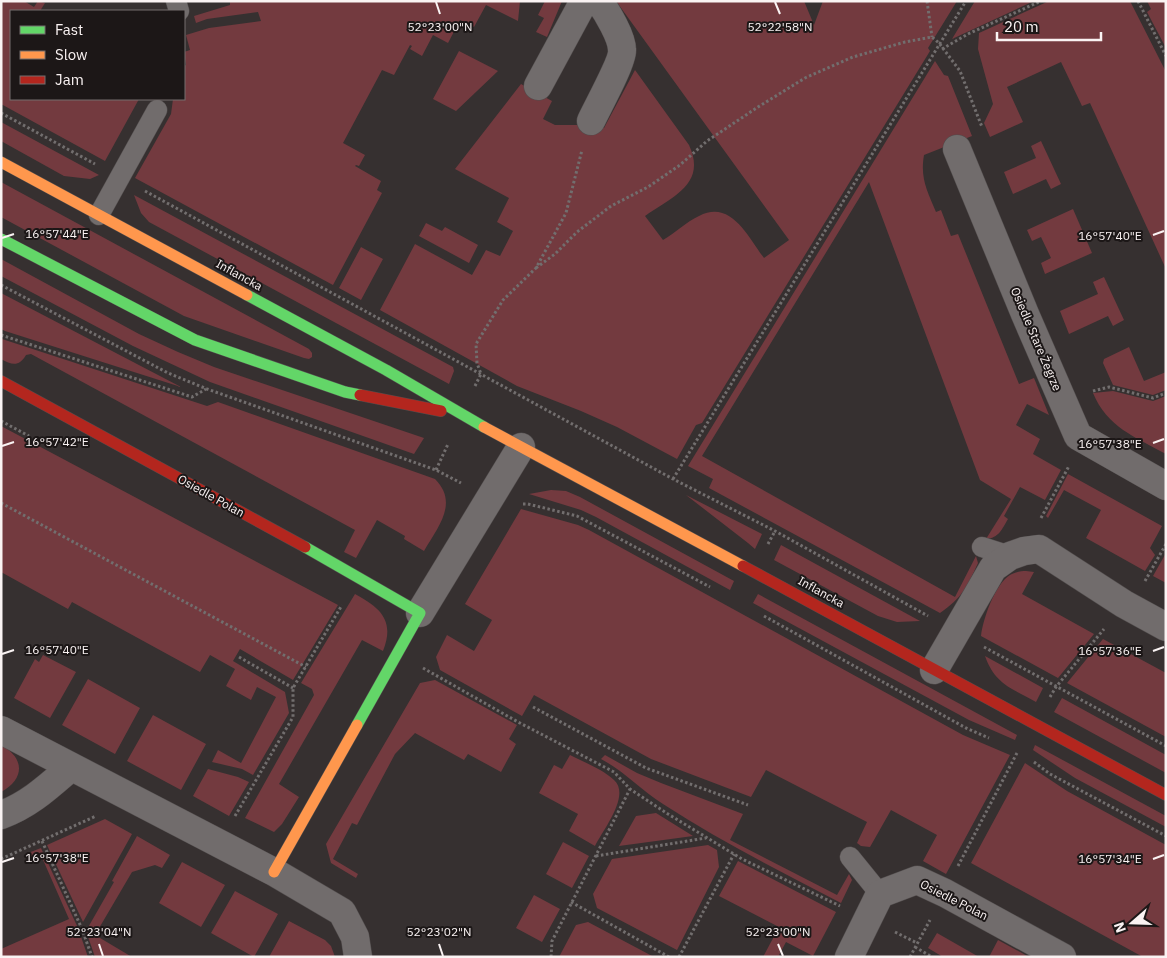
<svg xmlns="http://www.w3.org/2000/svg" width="1167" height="958" viewBox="0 0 1167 958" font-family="'IBM Plex Sans',sans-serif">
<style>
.green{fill:#733a3f}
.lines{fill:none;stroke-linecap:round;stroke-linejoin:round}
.lane-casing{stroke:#524d4d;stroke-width:21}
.street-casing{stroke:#524d4d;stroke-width:29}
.fast-casing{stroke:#524d4d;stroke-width:12}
.slow-casing{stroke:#524d4d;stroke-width:12}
.jam-casing{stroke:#524d4d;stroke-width:12}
.path{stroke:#726e6e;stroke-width:3;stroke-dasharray:2.5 2.5;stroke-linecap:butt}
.lane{stroke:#716c6c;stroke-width:20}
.street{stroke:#716c6c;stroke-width:28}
.fast{stroke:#63d668;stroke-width:11}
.slow{stroke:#ff974d;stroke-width:11}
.jam{stroke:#b3261e;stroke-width:11}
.ticks{fill:none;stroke:#faf3f3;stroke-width:2}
.labels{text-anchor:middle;stroke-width:4;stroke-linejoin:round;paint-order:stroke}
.street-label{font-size:12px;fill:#faf3f3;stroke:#1c1717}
.ticks-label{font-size:12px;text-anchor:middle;fill:#faf3f3;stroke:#1c1717;stroke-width:4;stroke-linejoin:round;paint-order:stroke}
</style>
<rect width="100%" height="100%" fill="#363030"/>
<path class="green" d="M 1,1 L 24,1 L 34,7 L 38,1 L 45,3 L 40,11 L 11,11 L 11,99 L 139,99 L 105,161 L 1,104 Z
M 230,1 L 520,1 L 518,21 L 486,5 L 474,27 L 460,20 L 448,43 L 433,35 L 422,56 L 410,49 L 412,46 L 410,45 L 394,75 L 382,70 L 343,143 L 365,155 L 359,166 L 356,165 L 355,166 L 381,181 L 377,190 L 382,193 L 333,285 L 135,178 L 171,114 L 173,99 L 184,99 L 184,66 L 186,65 L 184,52 L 190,50 L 186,35 L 209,28 L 261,21 L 258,12 L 207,19 L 196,23 L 194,16 L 230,5 Z
M 545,1 L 562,1 L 547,37 L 536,32 L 544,18 L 538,15 Z
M 616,1 L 804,1 L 814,25 L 823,1 L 957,1 L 928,48 L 930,51 L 702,423 L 696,425 L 677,459 L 617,427 L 581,411 L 517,386 L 380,310 L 415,244 L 472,275 L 486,250 L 500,256 L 513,231 L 497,222 L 509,198 L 455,169 L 521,84 L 552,101 L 543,119 L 555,125 L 588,125 L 591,121 L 604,128 L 635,70 L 689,145 C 707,184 673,196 645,216 L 663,240 C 675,233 686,222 699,216 C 731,199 748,237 764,258 L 789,240 Z
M 975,1 L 1034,1 L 952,39 Z
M 1049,1 L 1130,1 L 1166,72 L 1166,269 L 1090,103 L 1082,106 L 1061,62 L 1007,87 L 1023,122 L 990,137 L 984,123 L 993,104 L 978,49 L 979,33 Z
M 1147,1 L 1166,1 L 1166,48 L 1147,12 L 1151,9 Z
M 459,51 L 498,71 L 456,111 L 433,99 Z
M 935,61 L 944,75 L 948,76 L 972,136 L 924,155 C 920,178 927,191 936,212 L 941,210 L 951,236 L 958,234 L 1019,384 L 1034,378 L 1049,415 L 1027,404 L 1016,425 L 1040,439 L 1033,454 L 1061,470 L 1045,500 L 1020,487 L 1004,516 L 1008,519 C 1002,529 999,538 986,539 L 1011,499 L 980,480 L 869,182 L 702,456 L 955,597 L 976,556 L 978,563 C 967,587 962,598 940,613 L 709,488 L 713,479 L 688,466 Z
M 1,122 L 99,175 L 90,179 L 64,176 L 1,141 Z
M 1041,141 L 1061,184 L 1051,189 L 1046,179 L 1013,194 L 1004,172 L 1036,158 L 1031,146 Z
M 1,182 L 309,349 L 312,353 L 312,357 L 309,359 L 304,358 L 184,316 L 1,217 Z
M 134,195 L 453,367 L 454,371 L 449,384 L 149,222 L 141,213 Z
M 1073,209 L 1092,253 L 1045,274 L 1041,263 L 1051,258 L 1041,237 L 1032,241 L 1027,230 Z
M 426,223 L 442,231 L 445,227 L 478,245 L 469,263 L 419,236 Z
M 361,247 L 383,259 L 361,300 L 339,288 Z
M 1,259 L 139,334 L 178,352 L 214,367 L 424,438 L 414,454 L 210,382 L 133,346 L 1,276 Z
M 1104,277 L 1124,320 L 1113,326 L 1108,316 L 1069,334 L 1060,311 L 1098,294 L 1093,282 Z
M 1,293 L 181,387 L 5,331 L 1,329 Z
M 2,339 L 207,406 L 218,402 L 435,479 C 459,503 438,527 424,551 L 404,539 L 405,536 L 377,520 L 356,558 L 344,552 L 355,530 L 31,354 L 26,355 C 19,367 12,365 1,359 Z
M 1129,347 L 1144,381 L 1166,372 L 1166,390 L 1153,395 L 1113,385 L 1103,363 L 1104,359 Z
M 1113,391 L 1153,401 L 1166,396 L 1166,454 C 1135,437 1107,427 1093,393 Z
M 1,426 L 338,605 L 293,680 L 240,649 L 233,661 L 285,692 L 289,713 L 253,775 L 242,769 L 212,762 L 218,750 L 241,763 L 276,697 L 257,687 L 251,700 L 226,686 L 235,669 L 210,655 L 200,672 L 72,602 L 68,609 L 1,572 Z
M 1068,474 L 1162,526 L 1150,548 L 1155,555 L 1145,571 L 1086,538 L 1101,510 L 1064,490 L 1048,518 L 1046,516 Z
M 551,490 L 566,491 L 580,497 L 734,581 L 730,590 L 596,517 L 581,510 L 529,494 Z
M 686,495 L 762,534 L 755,549 L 748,543 Z
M 521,509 L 578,525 L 589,530 L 963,735 L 1010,755 L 946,874 L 923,861 L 937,835 L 891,810 L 870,847 L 861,846 L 857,843 L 867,822 L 766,770 L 751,797 L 651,759 L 534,695 L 522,716 L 440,670 L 436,657 L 447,635 L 474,651 L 492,620 L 465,604 Z
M 781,545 L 920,621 L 897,622 L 878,616 L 774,560 Z
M 1166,553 L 1166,583 L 1153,576 Z
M 1026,571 L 1034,572 L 1022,594 L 1094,634 L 1058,678 L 981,636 C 983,619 995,584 1010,575 C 1015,572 1021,571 1026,571 Z
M 355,594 C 381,608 395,621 383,651 L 362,640 L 279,784 L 299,797 L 282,824 L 274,832 L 245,818 L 314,695 L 312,689 L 301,683 Z
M 758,594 L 1017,735 L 1015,740 L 969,720 L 753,603 Z
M 1103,639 L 1166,673 L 1166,737 L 1067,683 Z
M 43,655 L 76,672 L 50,718 L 14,698 L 35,659 L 39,662 Z
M 985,656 L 1043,688 L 1036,702 C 1011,688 995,684 985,656 Z
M 88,679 L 140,708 L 115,754 L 62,725 Z
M 435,680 L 517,725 L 509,739 L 516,744 L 501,772 L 468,754 L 464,760 L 415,733 L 395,754 L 357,825 L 352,823 L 333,859 L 358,874 L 356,878 L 331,863 L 326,844 L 420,683 Z
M 1062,698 L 1166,755 L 1166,773 L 1054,712 Z
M 153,715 L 206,744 L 181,790 L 127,761 Z
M 1,745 C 25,758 25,779 1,792 Z
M 1035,745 L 1166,816 L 1166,827 L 1075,778 L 1033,750 Z
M 570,755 C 584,762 602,769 614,780 C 631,795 603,830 595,846 L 569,831 L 578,814 L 539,793 L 554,765 L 562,769 Z
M 605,755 L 637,773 L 661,783 L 743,814 L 730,840 L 837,895 L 849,874 L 852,880 L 841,903 C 781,872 720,841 663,804 C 641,790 624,771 601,759 Z
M 1025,763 L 1067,791 L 1166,845 L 1166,957 L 1143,957 L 971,863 Z
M 208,769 L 238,777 L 249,782 L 229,816 L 193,796 Z
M 656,813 L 693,836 L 619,846 L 636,816 Z
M 105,819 L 132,834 L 83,922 L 47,845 Z
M 137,836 L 170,855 L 162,868 L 155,865 L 132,872 L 95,935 L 132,957 L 95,957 L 86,931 L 114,882 L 112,881 Z
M 563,842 L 589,856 L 572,888 L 546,874 Z
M 708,845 L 717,850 L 719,867 L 677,950 L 597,908 L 593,894 L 612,859 Z
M 41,848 L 78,928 L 88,957 L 1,957 L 1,949 L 69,919 L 40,853 L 30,857 L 28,853 Z
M 738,861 L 836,912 L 813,956 L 786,942 L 779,955 L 782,957 L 763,957 L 779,927 L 719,896 Z
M 182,862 L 225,885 L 201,927 L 159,903 Z
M 235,891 L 278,914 L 254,957 L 211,933 Z
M 534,895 L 560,909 L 542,942 L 516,928 Z
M 289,921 L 325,940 L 331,946 L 335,957 L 269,957 Z
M 588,922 L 654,957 L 559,957 L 576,925 Z
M 937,933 L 979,957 L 943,957 L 928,948 Z
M 998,940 L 1029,957 L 989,957 Z"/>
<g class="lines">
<defs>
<path id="lane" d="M 176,1 L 179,11
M 99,215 L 157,110
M 982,547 L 1010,556
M 850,857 L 880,894"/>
<path id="street" d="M 538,86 L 584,1
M 591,121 C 597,108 623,61 622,50 C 622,37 607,12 599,1
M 957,149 L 1025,314 L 1078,436 L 1166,486
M 420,613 L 521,447
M 934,670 L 993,568 L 1010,556 L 1024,551 L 1039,549 L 1124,604 L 1166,627
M 1,730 L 274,872 L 342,912 L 355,937 L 358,957
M 1,815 C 29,805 49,786 71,767
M 849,957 L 880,894 L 917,880 L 945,893 L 1062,957"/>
<path id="fast" d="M 1,239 L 195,340 L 345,392 L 360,395
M 247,295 L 386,370 L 484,427
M 305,547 L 420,613 L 357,725"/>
<path id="slow" d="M 1,162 L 247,295
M 484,427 L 743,566
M 274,872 L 357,725"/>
<path id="jam" d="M 1,381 L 305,547
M 360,395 L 441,411
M 743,566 L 1166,795"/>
</defs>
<use href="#lane" class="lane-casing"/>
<use href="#street" class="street-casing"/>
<use href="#fast" class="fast-casing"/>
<use href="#slow" class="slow-casing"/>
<use href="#jam" class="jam-casing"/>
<path class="path" d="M 927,1 L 932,37
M 1138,1 L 1166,56
M 942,49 L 968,34 L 1041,1
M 1,113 L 95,164
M 145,191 L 673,479 L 775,531 L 928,616
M 536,268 L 555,254 L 577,232 L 611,206 L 648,187 L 680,165 L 707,141 L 758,107 L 805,78 L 853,57 L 905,42 L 932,37 L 939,43 L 960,71 L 982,127
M 1,285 L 168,373 L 207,389 L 436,470 L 461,483
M 1,335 L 192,397 L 206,389
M 475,386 L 481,374 L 477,363 L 476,344 L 503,300 L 536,268 L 566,213 L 582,150
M 1093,391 L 1109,387 L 1153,398 L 1166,393
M 1,421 L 29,436
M 436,470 L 448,444
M 673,479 L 966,1
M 1,503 L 306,667
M 523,504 L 528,504 L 577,516 L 710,587
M 1041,518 L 1069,466
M 768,544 L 775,531
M 1145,581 L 1166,544
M 764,616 L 966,728 L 989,738
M 984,647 L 1166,746
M 239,657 L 293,688
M 423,668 L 518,722 L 614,772 L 630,789 L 668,814 L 742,859 L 840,906
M 1050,697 L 1056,687 L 1104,629
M 533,707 L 646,768 L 748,805
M 1034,762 L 1050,774 L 1166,836
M 235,816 L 293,717 L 293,688 L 342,605
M 42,841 L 82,929 L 92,957
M 596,856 L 706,838
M 1,859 L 96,816
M 958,866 L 1018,751
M 571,902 L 669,957
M 895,932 L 917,943
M 915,947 L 932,957
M 551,957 L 552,941 L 630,789
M 679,957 L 734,854
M 910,957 L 930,920"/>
<use href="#lane" class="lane"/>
<use href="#street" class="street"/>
<use href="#fast" class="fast"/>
<use href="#slow" class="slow"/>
<use href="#jam" class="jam"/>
</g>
<path class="ticks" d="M 436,2 L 440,14M 775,2 L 780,14M 1153,235 L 1164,231M 2,238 L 14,234M 1153,443 L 1164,439M 2,446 L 14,442M 1153,651 L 1164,647M 2,654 L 14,650M 1153,859 L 1164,855M 2,862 L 14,858M 99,944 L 103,956M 439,944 L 443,956M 778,944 L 783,956"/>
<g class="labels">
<g class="street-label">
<text transform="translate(239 275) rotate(29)" y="4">Inflancka</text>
<text transform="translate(1036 339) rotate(67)" y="4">Osiedle Stare Żegrze</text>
<text transform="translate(211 496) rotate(29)" y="4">Osiedle Polan</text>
<text transform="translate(821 592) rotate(29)" y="4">Inflancka</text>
<text transform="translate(954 900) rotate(27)" y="4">Osiedle Polan</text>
</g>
</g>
<g class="ticks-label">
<text x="440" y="31">52°23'00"N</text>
<text x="780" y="31">52°22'58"N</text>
<text x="57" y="238">16°57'44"E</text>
<text x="1110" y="240">16°57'40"E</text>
<text x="57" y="446">16°57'42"E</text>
<text x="1110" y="448">16°57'38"E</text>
<text x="57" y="654">16°57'40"E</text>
<text x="1110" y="655">16°57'36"E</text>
<text x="57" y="862">16°57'38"E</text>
<text x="1110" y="863">16°57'34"E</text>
<text x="99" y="936">52°23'04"N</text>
<text x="439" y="936">52°23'02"N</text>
<text x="778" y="936">52°23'00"N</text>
</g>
<rect width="1167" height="958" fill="none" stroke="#faf3f3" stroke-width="5"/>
<rect x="10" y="10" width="175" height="90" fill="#1c1717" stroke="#756f6f"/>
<rect x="20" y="26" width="25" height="8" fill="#63d668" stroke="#756f6f"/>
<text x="55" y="35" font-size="15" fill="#faf3f3">Fast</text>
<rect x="20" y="51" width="25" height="8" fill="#ff974d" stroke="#756f6f"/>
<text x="55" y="60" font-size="15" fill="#faf3f3">Slow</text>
<rect x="20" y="76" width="25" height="8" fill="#b3261e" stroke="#756f6f"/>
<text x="55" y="85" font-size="15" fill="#faf3f3">Jam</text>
<g transform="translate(1132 923) rotate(250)" stroke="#1c1717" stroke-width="4" paint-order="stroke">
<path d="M0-4L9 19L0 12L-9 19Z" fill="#faf3f3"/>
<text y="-8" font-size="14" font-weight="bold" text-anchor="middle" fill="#faf3f3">N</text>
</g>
<path d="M997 32v8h104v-8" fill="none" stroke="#faf3f3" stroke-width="2.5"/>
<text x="1004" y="32" font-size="15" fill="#faf3f3" stroke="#1c1717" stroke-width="4" paint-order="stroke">20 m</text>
</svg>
